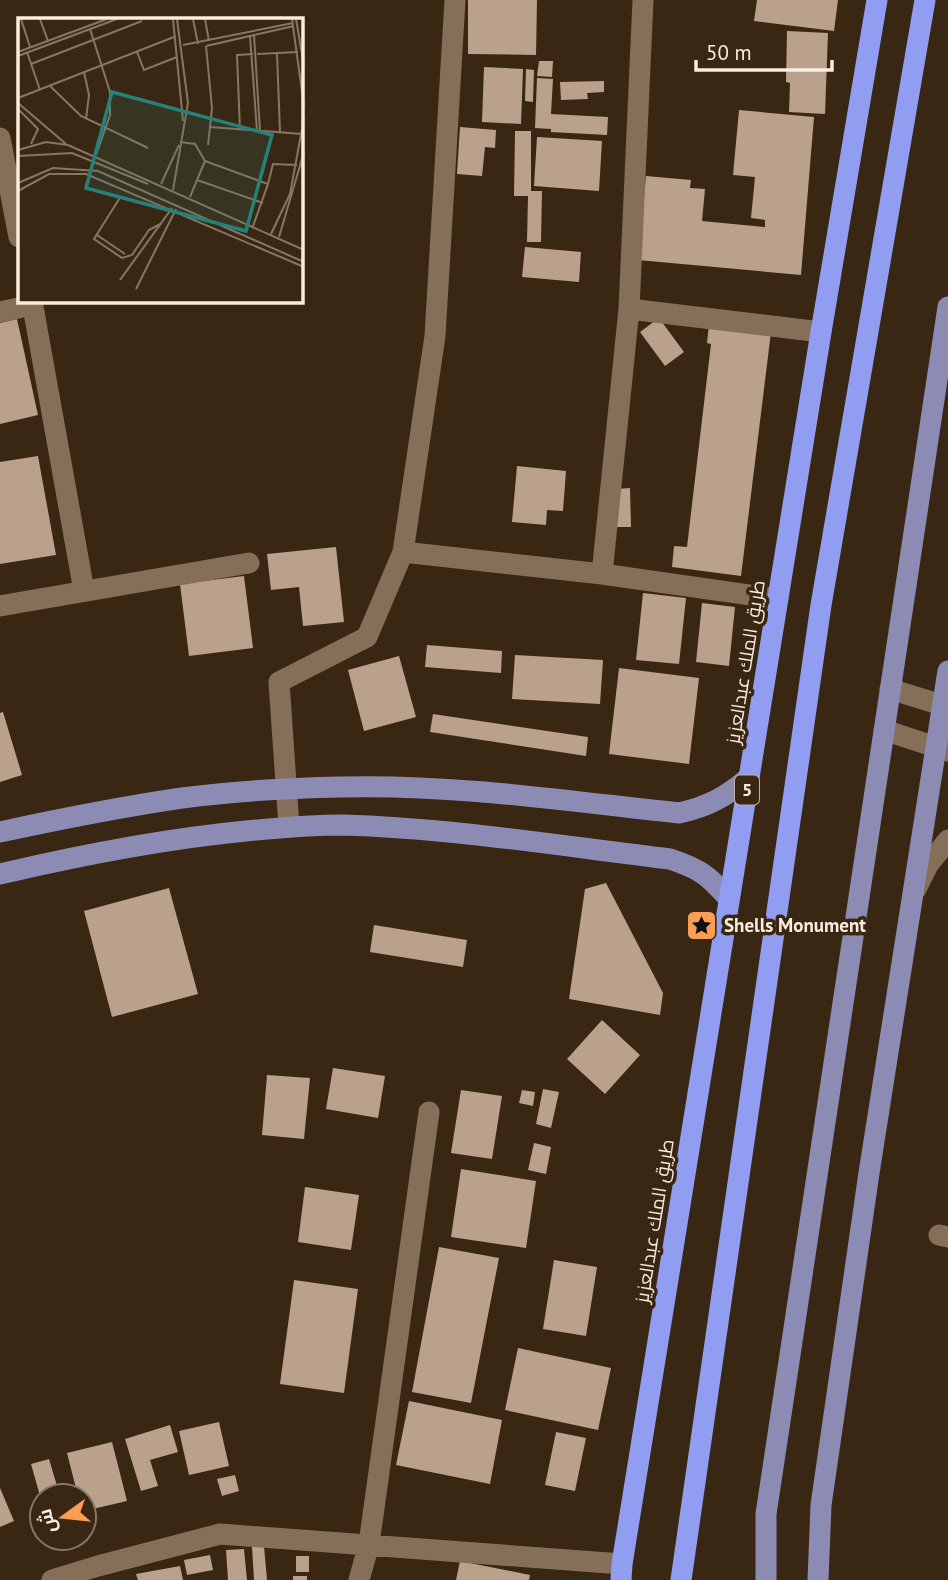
<svg xmlns="http://www.w3.org/2000/svg" width="948" height="1580" viewBox="0 0 948 1580" font-family="'PT Sans',Cairo,sans-serif">
<style>
.building{fill:#baa18b}
.lines{fill:none;stroke-linecap:round;stroke-linejoin:round}
.minor{stroke:#856f59;stroke-width:21}
.major{stroke:#8c8bb4;stroke-width:21}
.highway{stroke:#909df0;stroke-width:21}
.labels{text-anchor:middle;stroke-width:7;stroke-linejoin:round;paint-order:stroke}
.shield{fill:#3a2713;stroke:#c0b1a2;stroke-width:2}
.shield-label{font-size:18px;font-weight:bold;fill:#f9ece0}
.street-label{font-size:19px;fill:#f9ece0;stroke:#3a2713}
.poi-label{font-size:19px;font-weight:bold;fill:#f9ece0;stroke:#3a2713;text-anchor:start}
.inset-road{fill:none;stroke:#867665;stroke-width:2}
.view{fill:#268279;fill-opacity:0.15;stroke:#268279;stroke-width:3.5}
.inset-edge{fill:none;stroke:#f9ece0;stroke-width:3.5}
</style>
<rect width="100%" height="100%" fill="#3a2713"/>
<path class="building" d="M 468,0 L 537,0 L 536,55 L 468,54 Z
M 757,0 L 838,0 L 834,31 L 754,21 Z
M 787,31 L 828,33 L 825,114 L 789,112 L 790,83 L 786,82 Z
M 539,61 L 553,61 L 552,77 L 537,76 Z
M 484,67 L 523,69 L 521,124 L 482,122 Z
M 526,69 L 534,70 L 533,102 L 525,101 Z
M 537,78 L 553,79 L 551,114 L 608,117 L 607,135 L 551,132 L 551,129 L 535,128 Z
M 604,81 L 604,92 L 587,93 L 588,99 L 561,100 L 560,82 Z
M 739,110 L 814,117 L 801,275 L 638,260 L 646,176 L 691,180 L 690,188 L 705,189 L 702,221 L 765,227 L 765,220 L 751,218 L 755,177 L 733,175 Z
M 460,127 L 496,130 L 495,148 L 485,147 L 482,176 L 457,174 Z
M 515,131 L 531,131 L 531,191 L 542,191 L 541,242 L 527,242 L 528,196 L 514,196 Z
M 537,137 L 602,141 L 599,191 L 534,186 Z
M 525,247 L 581,252 L 579,282 L 522,277 Z
M 659,318 L 684,352 L 665,366 L 640,332 Z
M 17,319 L 38,415 L 0,424 L 0,323 Z
M 709,324 L 771,332 L 741,576 L 672,567 L 674,546 L 687,547 L 711,344 L 707,343 Z
M 38,456 L 56,555 L 0,564 L 0,462 Z
M 517,466 L 566,471 L 563,511 L 547,510 L 546,525 L 512,522 Z
M 630,488 L 631,527 L 616,527 L 616,489 Z
M 336,547 L 344,622 L 303,626 L 299,587 L 271,590 L 267,554 Z
M 244,576 L 253,648 L 189,656 L 180,584 Z
M 643,593 L 686,598 L 679,664 L 636,660 Z
M 702,603 L 735,607 L 729,666 L 696,662 Z
M 427,645 L 502,651 L 501,673 L 425,667 Z
M 515,655 L 603,660 L 600,704 L 512,699 Z
M 399,656 L 416,717 L 364,731 L 348,670 Z
M 619,668 L 699,678 L 689,764 L 609,754 Z
M 3,712 L 22,775 L 0,782 L 0,713 Z
M 433,714 L 588,737 L 586,756 L 430,732 Z
M 606,883 L 663,993 L 660,1015 L 569,999 L 585,889 Z
M 169,888 L 198,994 L 112,1017 L 84,911 Z
M 374,925 L 467,940 L 463,967 L 370,952 Z
M 602,1020 L 640,1055 L 605,1094 L 567,1059 Z
M 333,1068 L 385,1076 L 378,1118 L 326,1109 Z
M 267,1075 L 310,1078 L 304,1139 L 262,1135 Z
M 543,1089 L 559,1092 L 551,1128 L 536,1124 Z
M 461,1090 L 502,1096 L 492,1159 L 451,1153 Z
M 522,1090 L 535,1092 L 533,1106 L 519,1103 Z
M 534,1143 L 551,1147 L 546,1174 L 528,1170 Z
M 461,1169 L 536,1181 L 526,1248 L 451,1237 Z
M 305,1187 L 359,1195 L 351,1250 L 298,1242 Z
M 439,1247 L 499,1258 L 471,1403 L 412,1392 Z
M 554,1260 L 597,1267 L 586,1336 L 543,1329 Z
M 294,1280 L 358,1289 L 344,1393 L 280,1384 Z
M 518,1348 L 611,1368 L 598,1430 L 505,1410 Z
M 409,1401 L 502,1420 L 490,1484 L 396,1465 Z
M 219,1422 L 229,1466 L 189,1475 L 179,1431 Z
M 170,1425 L 178,1452 L 150,1460 L 158,1486 L 141,1491 L 125,1439 Z
M 556,1432 L 586,1438 L 575,1491 L 545,1485 Z
M 112,1442 L 127,1501 L 84,1511 L 84,1496 L 78,1496 L 67,1453 Z
M 49,1459 L 60,1496 L 40,1496 L 31,1464 Z
M 235,1475 L 239,1491 L 222,1496 L 217,1479 Z
M 0,1488 L 14,1521 L 0,1527 Z
M 264,1546 L 267,1580 L 254,1580 L 252,1547 Z
M 244,1549 L 247,1580 L 228,1580 L 226,1550 Z
M 210,1555 L 213,1570 L 187,1575 L 184,1560 Z
M 296,1556 L 309,1556 L 309,1572 L 296,1572 Z
M 460,1561 L 530,1575 L 529,1580 L 456,1580 Z
M 180,1566 L 183,1580 L 138,1580 L 136,1574 Z
M 293,1576 L 307,1576 L 307,1580 L 293,1580 Z"/>
<g class="lines">
<path class="minor" d="M 0,138 L 19,237
M 32,301 L 84,591
M 629,309 L 821,332
M 0,312 L 32,305
M 403,552 L 435,336 L 455,0
M 602,574 L 629,309 L 643,0
M 0,606 L 249,563
M 890,689 L 948,707
M 884,730 L 948,751
M 289,827 L 279,682 L 367,637 L 403,552 L 602,574 L 778,599
M 916,889 L 928,865 L 948,840
M 939,1235 L 948,1237
M 52,1580 L 98,1566 L 220,1534 L 622,1564
M 359,1580 L 369,1544 L 429,1112"/>
<path class="major" d="M 0,832 C 60,819 121,807 182,798 C 235,791 288,788 341,787 C 454,784 567,801 679,813 C 707,807 728,796 749,777
M 0,874 C 81,855 163,839 246,831 C 277,828 310,825 342,825 C 451,828 561,846 670,859 C 700,869 708,875 729,899
M 766,1580 L 766,1514 L 948,307
M 818,1580 L 821,1505 L 869,1173 L 948,671"/>
<path class="highway" d="M 621,1580 L 622,1564 L 821,332 L 877,0
M 681,1580 L 821,605 L 925,0"/>
</g>
<defs>
<symbol id="sight-square" viewBox="-11 -11 22 22"><rect x="-9" y="-9" width="18" height="18" rx="4" fill="#fc9d54" stroke="#3a2713"/><path d="M0-6L1.8-2.2L6-1.7L2.9 1.2L3.7 5.4L0 3.3L-3.7 5.4L-2.9 1.2L-6-1.7L-1.8-2.2Z" fill="#111"/></symbol>
</defs>
<g fill-rule="evenodd">
<use href="#sight-square" x="684" y="908" width="35" height="35"/>
</g>
<g class="labels">
<rect class="shield" x="735" y="775.5" width="24" height="29" rx="5"/>
<g class="shield-label">
<text x="747" y="796">5</text>
</g>
<g class="street-label">
<text transform="translate(745 662) rotate(-81)" y="7">طريق الملك عبدالعزيز</text>
<text transform="translate(654 1221) rotate(-81)" y="7">طريق الملك عبدالعزيز</text>
</g>
<g class="poi-label">
<text x="724" y="932">Shells Monument</text>
</g>
</g>
<g transform="translate(18 18)">
<rect width="285" height="285" fill="#3a2713"/>
<path class="inset-road" d="M 3,1 L 12,29M 22,1 L 30,23M 155,1 L 165,103M 175,1 L 180,26M 187,1 L 191,23M 274,1 L 286,88M 278,1 L 286,48M 72,11 L 92,74 L 92,97 L 78,137M 236,17 L 242,113M 232,18 L 239,113M 165,27 L 275,5M 188,28 L 194,90 L 190,127M 188,28 L 276,8M 0,34 L 89,1M 9,34 L 22,72M 119,34 L 126,52 L 159,39M 259,35 L 262,114M 239,36 L 280,34M 0,38 L 99,1M 13,46 L 124,3M 66,54 L 71,77 L 68,101M 32,68 L 63,98 L 130,130M 0,80 L 156,19M 0,85 L 48,126M 0,91 L 20,111 L 13,126M 192,109 L 284,116M 222,112 L 219,37 L 235,36M 162,124 L 177,126 L 187,143 L 172,179M 0,132 L 28,124 L 50,127 L 286,232M 0,138 L 54,135 L 130,166M 187,143 L 250,166 L 235,208M 179,162 L 245,185M 0,165 L 35,150 L 80,153 L 286,244M 143,166 L 161,127M 250,166 L 255,146 L 279,147M 155,172 L 170,85 L 159,1M 0,173 L 31,156 L 68,156 L 286,249M 103,178 L 76,221 L 104,240 L 114,237 L 131,212 L 144,205M 253,216 L 272,176 L 286,100M 79,217 L 107,236M 261,219 L 286,134M 102,262 L 154,190M 118,271 L 158,191"/>
<path class="view" d="M 94,74 L 254,117 L 228,213 L 68,170 Z"/>
<rect width="285" height="285" class="inset-edge"/>
</g>
<g transform="translate(63 1517) rotate(255)"><circle r="33" fill="#3a2713" stroke="#867665" stroke-width="2"/>
<path d="M0-5L12 26L0 18L-12 26Z" fill="#fc9d54"/>
<text y="-10" font-size="19" font-weight="bold" text-anchor="middle" fill="#f9ece0">ش</text>
</g>
<path d="M696 60v10h136v-10" fill="none" stroke="#f9ece0" stroke-width="3.5"/>
<text x="706" y="60" font-size="21" fill="#f9ece0" stroke="#3a2713" stroke-width="5" paint-order="stroke">50 m</text>
</svg>
